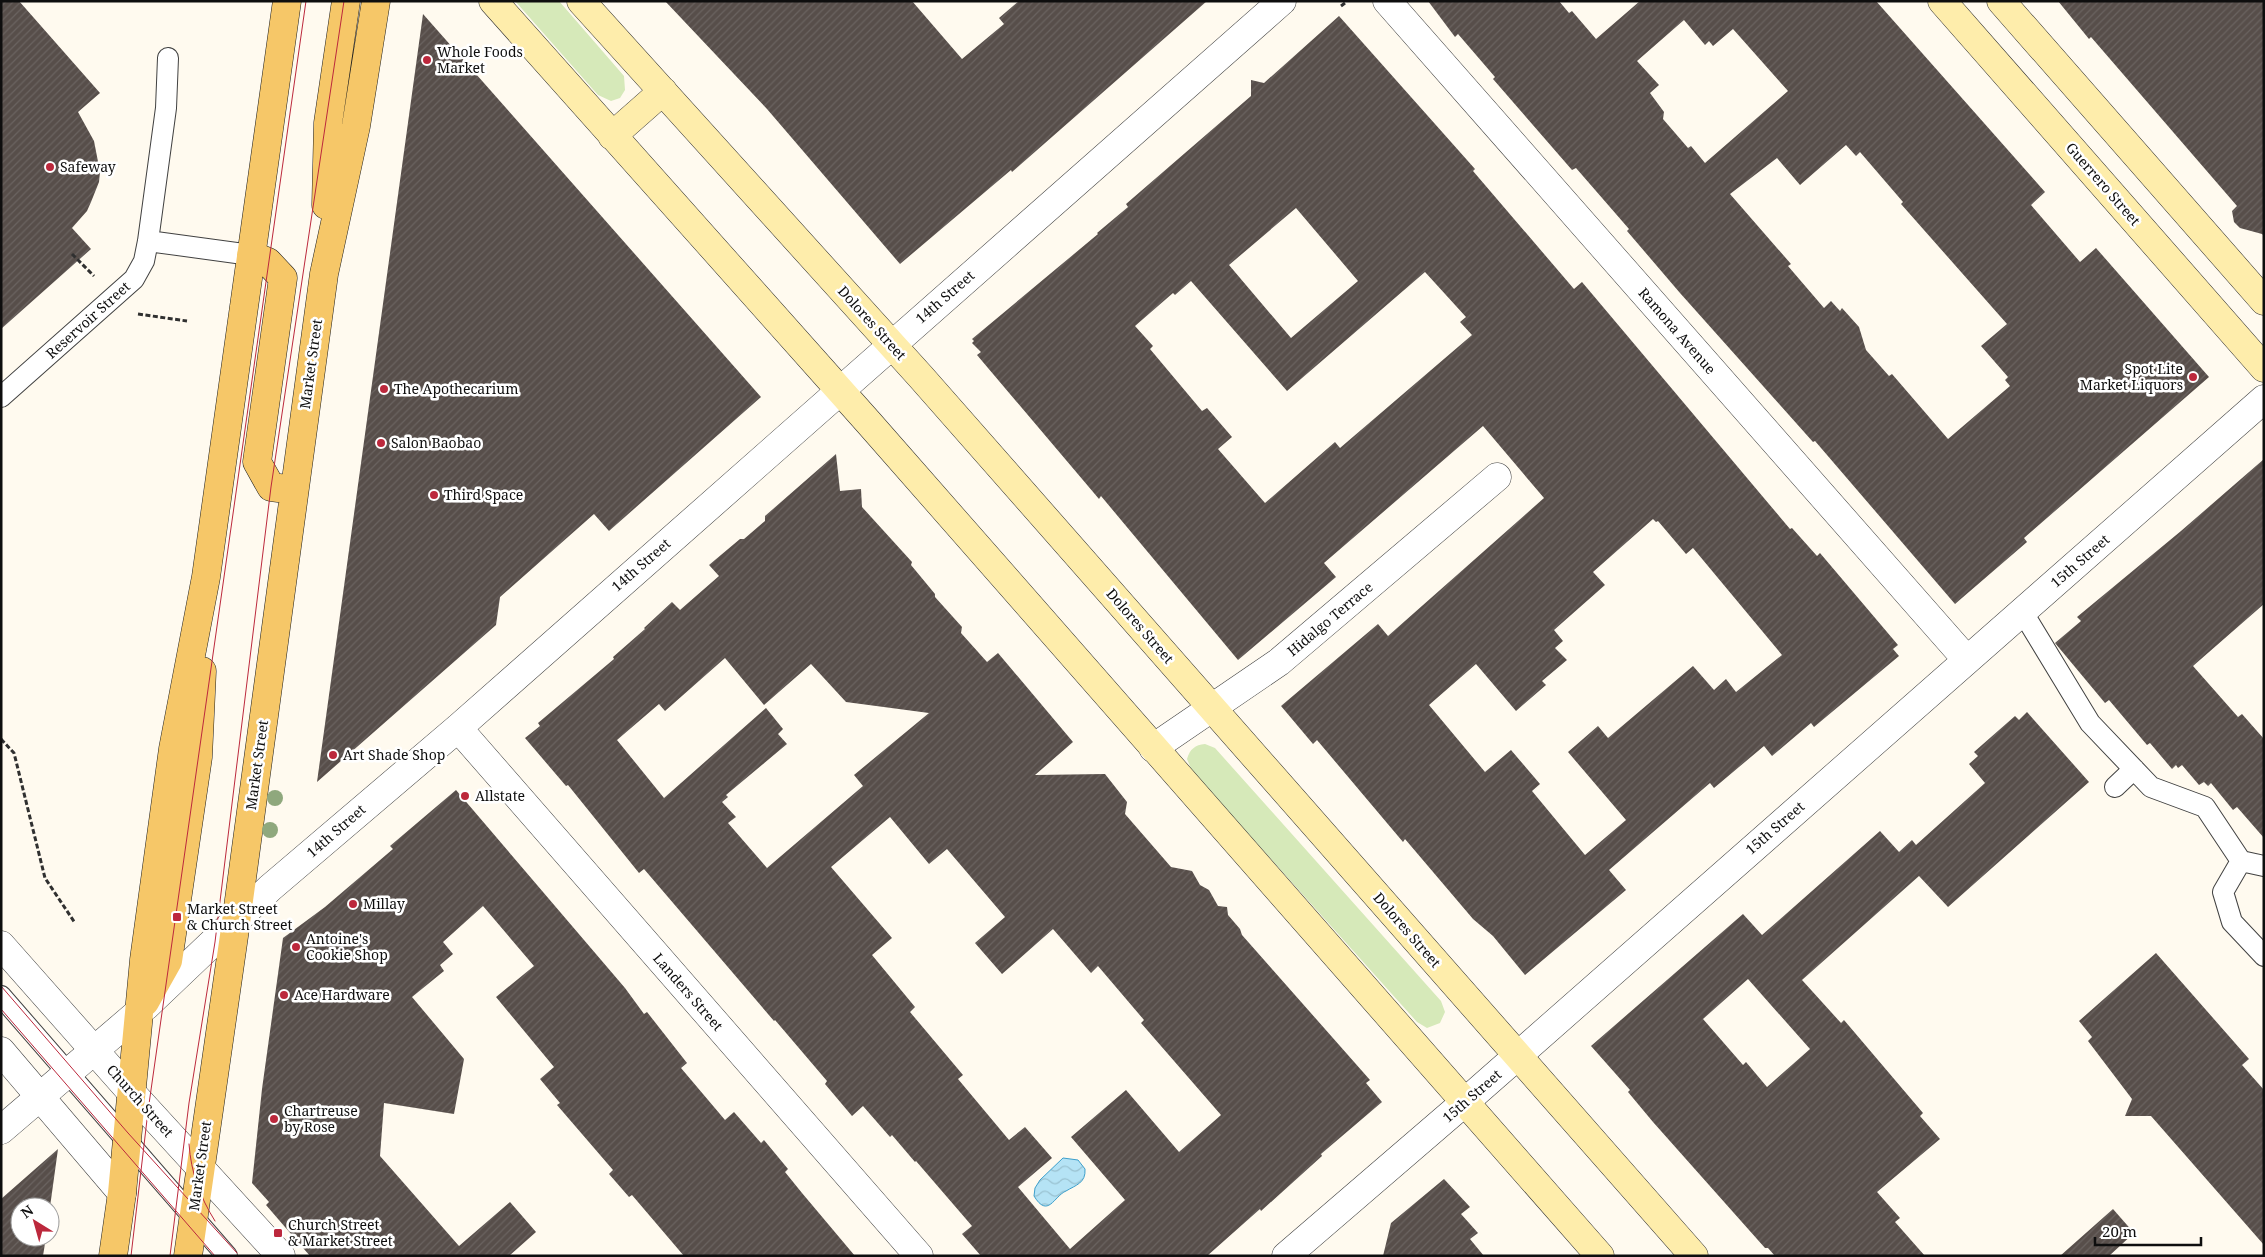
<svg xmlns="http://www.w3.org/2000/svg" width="2265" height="1257" viewBox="0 0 2265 1257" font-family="'Noto Serif',serif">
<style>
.grass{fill:#d6e9b9}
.water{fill:url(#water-waves);stroke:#3d9fcb}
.building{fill:url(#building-hatch);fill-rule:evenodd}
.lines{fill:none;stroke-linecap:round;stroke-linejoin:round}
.service-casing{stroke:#414141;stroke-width:22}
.minor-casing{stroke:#414141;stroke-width:29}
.tertiary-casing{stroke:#414141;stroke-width:29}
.secondary-casing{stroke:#303030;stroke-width:29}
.primary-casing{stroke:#1f1f1f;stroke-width:29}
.path{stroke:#303030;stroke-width:3;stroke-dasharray:5 2.5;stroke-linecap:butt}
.service{stroke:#fff;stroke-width:20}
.minor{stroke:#fff;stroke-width:28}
.tertiary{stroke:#fff;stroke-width:28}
.secondary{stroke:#feedab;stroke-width:28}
.primary{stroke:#f6c768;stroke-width:28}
.tram{stroke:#bc283c;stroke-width:1}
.tree{fill:#8fa87d}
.poi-dot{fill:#bc283c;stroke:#fff;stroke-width:2}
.labels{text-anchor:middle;stroke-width:5;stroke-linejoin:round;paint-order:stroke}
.poi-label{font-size:14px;fill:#0e0e0e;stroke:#fff;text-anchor:start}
.street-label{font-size:14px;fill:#0e0e0e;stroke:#fff}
</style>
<defs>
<pattern id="water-waves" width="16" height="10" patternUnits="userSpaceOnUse" patternTransform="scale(1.25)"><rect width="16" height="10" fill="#b5e3f5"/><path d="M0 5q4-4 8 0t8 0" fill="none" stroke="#9ac2d1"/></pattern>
<pattern id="building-hatch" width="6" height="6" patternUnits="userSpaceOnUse" patternTransform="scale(1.25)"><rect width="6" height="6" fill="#574e4a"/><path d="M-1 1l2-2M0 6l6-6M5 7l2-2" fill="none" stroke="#6a6360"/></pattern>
</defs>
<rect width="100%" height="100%" fill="#fffaef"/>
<path class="grass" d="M 515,1 L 559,1 L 624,76 L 625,90 L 620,98 L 611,101 L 598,95 Z
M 1205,744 L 1215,748 L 1441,1001 L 1445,1012 L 1440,1023 L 1427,1028 L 1417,1022 L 1192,771 L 1187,759 C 1190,749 1195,745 1205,744 Z"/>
<path class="water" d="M 1063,1158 L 1078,1160 L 1085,1169 C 1086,1183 1076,1185 1066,1191 C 1054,1196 1048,1219 1034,1196 L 1035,1188 L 1040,1180 Z"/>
<path class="building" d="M 1,1 L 19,1 L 100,93 L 78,112 L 94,141 L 100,172 L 99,182 L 91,202 L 87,211 L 72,228 L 91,249 L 1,329 Z
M 665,1 L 912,1 L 962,59 L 1004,24 L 999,18 L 1019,1 L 1207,1 L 1012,172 L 1011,170 L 900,264 L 767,109 Z
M 1428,1 L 1559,1 L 1569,13 L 1572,11 L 1596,39 L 1640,1 L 1876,1 L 2045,192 L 2031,205 L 2080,262 L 2096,248 L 2209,377 L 2024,538 L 2027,542 L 1955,604 L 1815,441 L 1813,442 L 1680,293 L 1627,231 L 1629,229 L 1576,168 L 1572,170 L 1493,79 L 1495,77 L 1458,34 L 1455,37 ZM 1684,20 L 1705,45 L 1709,41 L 1713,46 L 1733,29 L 1788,91 L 1705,163 L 1691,146 L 1688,148 L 1663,119 L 1664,112 L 1650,93 L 1659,85 L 1637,61 ZM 1846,145 L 1856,156 L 1860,152 L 1903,202 L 1901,204 L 2007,324 L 1981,346 L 2008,377 L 2005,380 L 2010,386 L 1948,439 L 1892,374 L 1889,376 L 1866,350 L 1859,327 L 1842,308 L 1840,311 L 1831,301 L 1824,308 L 1788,266 L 1791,264 L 1730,194 L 1777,158 L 1800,185 Z
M 2058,1 L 2264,1 L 2264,236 L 2262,234 L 2240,228 L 2234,222 L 2232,211 L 2237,206 L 2091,37 L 2089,39 Z
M 423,14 L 761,397 L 609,531 L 594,514 L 500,597 L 496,625 L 317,782 Z
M 1339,16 L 1475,169 L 1473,171 L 1574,289 L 1582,282 L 1790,529 L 1792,528 L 1817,556 L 1820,553 L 1898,645 L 1893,649 L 1899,656 L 1814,727 L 1811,723 L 1772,756 L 1764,746 L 1714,788 L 1710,783 L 1609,870 L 1626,890 L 1525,975 L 1493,936 L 1473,919 L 1405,839 L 1403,842 L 1317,740 L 1313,744 L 1281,706 L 1378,624 L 1388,636 L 1544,498 L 1483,426 L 1324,563 L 1336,577 L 1238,660 L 1101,496 L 1099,499 L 977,355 L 981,352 L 972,343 L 974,341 L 972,339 L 1098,234 L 1097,233 L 1128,207 L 1126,204 L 1251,96 L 1251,80 L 1264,83 ZM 1296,208 L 1358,281 L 1291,338 L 1229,265 ZM 1425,272 L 1466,317 L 1460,322 L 1472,335 L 1340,448 L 1335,442 L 1265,503 L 1218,449 L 1232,437 L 1207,408 L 1202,411 L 1150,349 L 1153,346 L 1135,326 L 1173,293 L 1175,295 L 1191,281 L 1287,391 ZM 1653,519 L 1656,522 L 1658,521 L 1686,554 L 1693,548 L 1782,655 L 1736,692 L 1726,679 L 1714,690 L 1693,666 L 1608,738 L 1598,726 L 1568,752 L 1626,820 L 1585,855 L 1532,791 L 1540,784 L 1511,750 L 1485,772 L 1429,705 L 1476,664 L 1516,711 L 1546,685 L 1542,681 L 1567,660 L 1555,648 L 1563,641 L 1554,630 L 1605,585 L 1593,572 Z
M 836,454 L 840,491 L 861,489 L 862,507 L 912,562 L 911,565 L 935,594 L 935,597 L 962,627 L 961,633 L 987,662 L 998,653 L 1073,742 L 1035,775 L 1105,774 L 1127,802 L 1125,814 L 1171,867 L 1192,871 L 1200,885 L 1209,890 L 1218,906 L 1227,907 L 1228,915 L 1240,929 L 1242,935 L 1370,1080 L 1366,1083 L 1382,1102 L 1321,1154 L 1322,1156 L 1261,1211 L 1260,1209 L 1207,1256 L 981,1256 L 962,1234 L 972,1226 L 916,1161 L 915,1162 L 892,1135 L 890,1137 L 863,1106 L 852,1116 L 825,1084 L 827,1081 L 775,1020 L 774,1021 L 644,869 L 639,873 L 568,785 L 566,786 L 525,738 L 540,726 L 538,723 L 614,659 L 613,657 L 645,629 L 644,628 L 672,602 L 680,610 L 719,576 L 709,565 L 740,539 L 744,539 L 765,521 L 765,516 ZM 725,658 L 764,705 L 811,664 L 846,702 L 929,713 L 854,775 L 863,786 L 767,868 L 728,823 L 736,817 L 722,802 L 728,797 L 726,795 L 787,744 L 778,734 L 783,729 L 766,708 L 664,798 L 617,740 L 659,704 L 665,711 ZM 890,817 L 929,864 L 947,849 L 1005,917 L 975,943 L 1002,974 L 1053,929 L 1091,973 L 1098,966 L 1144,1020 L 1141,1023 L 1221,1115 L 1179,1152 L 1126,1090 L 1071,1137 L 1125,1200 L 1070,1249 L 1018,1187 L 1052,1158 L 1025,1127 L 1009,1140 L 958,1079 L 963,1075 L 910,1012 L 915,1007 L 872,955 L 892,938 L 831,867 Z
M 2264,459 L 2264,604 L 2193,666 L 2238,717 L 2242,714 L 2264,739 L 2264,838 L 2237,807 L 2233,810 L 2211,783 L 2208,786 L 2204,782 L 2199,785 L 2182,765 L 2178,768 L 2176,765 L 2172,769 L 2150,743 L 2147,745 L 2109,700 L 2105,703 L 2055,643 L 2081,621 L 2077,617 L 2181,531 Z
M 2027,712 L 2089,782 L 1948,907 L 1919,876 L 1802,980 L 1841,1023 L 1844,1020 L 1923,1113 L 1920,1116 L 1940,1139 L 1877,1192 L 1900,1218 L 1895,1222 L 1925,1256 L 1775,1256 L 1768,1248 L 1765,1248 L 1653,1122 L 1628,1092 L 1630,1090 L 1591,1046 L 1743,914 L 1762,935 L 1880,831 L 1899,852 L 1912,840 L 1916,845 L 1985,783 L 1969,764 L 1978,756 L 1974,752 L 2015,716 L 2019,720 ZM 1748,979 L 1810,1049 L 1767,1087 L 1746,1062 L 1743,1065 L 1703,1019 Z
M 456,790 L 625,988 L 644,1014 L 647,1012 L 687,1063 L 681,1068 L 725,1120 L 734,1112 L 761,1143 L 764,1140 L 788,1169 L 785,1172 L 802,1193 L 855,1256 L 684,1256 L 632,1195 L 629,1197 L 609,1174 L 613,1170 L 557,1105 L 560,1103 L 540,1079 L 554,1067 L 496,997 L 534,966 L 483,906 L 443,942 L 453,954 L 440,965 L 444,971 L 412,997 L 464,1059 L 454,1114 L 384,1103 L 380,1156 L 459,1246 L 510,1202 L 536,1232 L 509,1256 L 310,1256 L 266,1205 L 269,1202 L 252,1183 L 262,1089 L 283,938 L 325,907 L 393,849 L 390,846 Z
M 2156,953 L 2249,1059 L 2242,1065 L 2264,1090 L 2264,1245 L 2151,1116 L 2125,1116 L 2132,1099 L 2088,1041 L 2092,1037 L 2079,1021 Z
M 58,1149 L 50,1207 L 20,1207 L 20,1237 L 46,1237 L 43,1256 L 1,1256 L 1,1199 Z
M 1444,1179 L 1470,1207 L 1461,1214 L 1478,1233 L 1470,1239 L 1484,1256 L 1383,1256 L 1391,1223 Z
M 2113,1209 L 2134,1233 L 2109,1256 L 2060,1256 Z"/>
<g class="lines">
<defs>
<path id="service" d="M 148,241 L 251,255
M 1,397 L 134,279 L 144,261 L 148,241 L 166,108 L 168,58
M 2022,611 L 2090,723 L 2151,787 L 2205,807 L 2241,861 L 2264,866
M 2115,787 L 2134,769
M 2241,861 L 2223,892 L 2232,922 L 2264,956
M 1,996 L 227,1256"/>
<path id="minor" d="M 1387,1 L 1967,660
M 458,728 L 919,1256
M 1153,748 L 1279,662 L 1497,477
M 1,945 L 131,1092 L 281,1256
M 146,1006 L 270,888 L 458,728 L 1282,1
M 1,1051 L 122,1193
M 1286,1256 L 1465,1102 L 2264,399"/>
<path id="tertiary" d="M 1,1130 L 139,1012"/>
<path id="secondary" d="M 493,1 L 869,423 L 1600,1256
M 581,1 L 921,377 L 1694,1256
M 1942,1 L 2264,368
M 2001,1 L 2264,301
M 612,136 L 663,91"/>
<path id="primary" d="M 326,205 L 328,123 L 346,1
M 251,255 L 268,262 L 283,278 L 257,462 L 271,487 L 294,490
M 145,1002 L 168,961 L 198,757 L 202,671
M 113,1256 L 122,1193 L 144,960 L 173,749 L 206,577 L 287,1
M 188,1256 L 236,922 L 324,274 L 356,126 L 376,1"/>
</defs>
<use href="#service" class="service-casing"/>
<use href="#minor" class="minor-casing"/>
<use href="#tertiary" class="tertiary-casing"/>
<use href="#secondary" class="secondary-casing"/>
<use href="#primary" class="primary-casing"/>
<path class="path" d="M 1341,6 L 1345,3
M 72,254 L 94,276
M 138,314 L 187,321
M 1,739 L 14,753 L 45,878 L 75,923"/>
<use href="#service" class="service"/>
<use href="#minor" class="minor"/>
<use href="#tertiary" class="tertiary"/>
<use href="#secondary" class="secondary"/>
<use href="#primary" class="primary"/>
<path class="tram" d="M 1,986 L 128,1133 L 237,1253
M 1,1009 L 215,1256
M 189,1144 C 191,1173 200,1197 215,1221
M 131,1256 L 148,1111 L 306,1
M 170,1256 L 189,1103 L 215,942 L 271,487 L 344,1"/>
</g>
<g class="tree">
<circle cx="275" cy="798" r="8"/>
<circle cx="270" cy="830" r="8"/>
</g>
<g class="poi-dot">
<circle cx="427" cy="60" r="5"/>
<circle cx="50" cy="167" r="5"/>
<circle cx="2193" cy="377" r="5"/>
<circle cx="384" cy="389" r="5"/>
<circle cx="381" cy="443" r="5"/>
<circle cx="434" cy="495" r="5"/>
<circle cx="333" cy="755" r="5"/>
<circle cx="465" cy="796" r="5"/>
<circle cx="353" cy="904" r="5"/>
<rect x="172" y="912" width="10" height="10" rx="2.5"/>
<circle cx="296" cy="947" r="5"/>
<circle cx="284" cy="995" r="5"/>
<circle cx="274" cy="1119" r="5"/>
<rect x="273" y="1228" width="10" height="10" rx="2.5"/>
</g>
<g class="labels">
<g class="poi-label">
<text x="437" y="57">Whole Foods<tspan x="437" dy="16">Market</tspan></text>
<text x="60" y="172">Safeway</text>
<text x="2183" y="374" text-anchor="end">Spot Lite<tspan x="2183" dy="16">Market Liquors</tspan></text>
<text x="394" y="394">The Apothecarium</text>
<text x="391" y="448">Salon Baobao</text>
<text x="444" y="500">Third Space</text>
<text x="343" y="760">Art Shade Shop</text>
<text x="475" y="801">Allstate</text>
<text x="363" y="909">Millay</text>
<text x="187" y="914">Market Street<tspan x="187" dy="16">&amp; Church Street</tspan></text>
<text x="306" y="944">Antoine's<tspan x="306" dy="16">Cookie Shop</tspan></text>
<text x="294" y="1000">Ace Hardware</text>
<text x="284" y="1116">Chartreuse<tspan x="284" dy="16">by Rose</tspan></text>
<text x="288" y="1230">Church Street<tspan x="288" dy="16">&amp; Market Street</tspan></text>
</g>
<g class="street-label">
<text transform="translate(2103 184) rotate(49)" y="5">Guerrero Street</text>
<text transform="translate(945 297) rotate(-41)" y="5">14th Street</text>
<text transform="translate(88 320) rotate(-42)" y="5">Reservoir Street</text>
<text transform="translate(872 323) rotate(48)" y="5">Dolores Street</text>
<text transform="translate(1677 331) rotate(49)" y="5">Ramona Avenue</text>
<text transform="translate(311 364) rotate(-82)" y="5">Market Street</text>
<text transform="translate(2080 561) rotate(-41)" y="5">15th Street</text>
<text transform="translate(641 565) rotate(-41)" y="5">14th Street</text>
<text transform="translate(1330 619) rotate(-40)" y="5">Hidalgo Terrace</text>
<text transform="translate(1140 626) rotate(49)" y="5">Dolores Street</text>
<text transform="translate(257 765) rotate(-82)" y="5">Market Street</text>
<text transform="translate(1775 828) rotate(-41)" y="5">15th Street</text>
<text transform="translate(336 831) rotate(-41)" y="5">14th Street</text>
<text transform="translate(1407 930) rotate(49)" y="5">Dolores Street</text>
<text transform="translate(688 992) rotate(49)" y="5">Landers Street</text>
<text transform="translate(1472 1096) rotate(-41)" y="5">15th Street</text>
<text transform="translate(140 1101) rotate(48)" y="5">Church Street</text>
<text transform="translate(200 1166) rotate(-82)" y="5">Market Street</text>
</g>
</g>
<rect width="2265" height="1257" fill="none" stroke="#0e0e0e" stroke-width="5"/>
<g transform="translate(35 1222) rotate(323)"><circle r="24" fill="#ffffff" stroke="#9f9f9f"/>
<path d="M0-4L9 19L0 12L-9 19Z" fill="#bc283c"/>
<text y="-8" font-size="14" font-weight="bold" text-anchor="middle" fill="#0e0e0e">N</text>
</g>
<path d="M2095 1237v8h106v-8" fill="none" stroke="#0e0e0e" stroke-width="2.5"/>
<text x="2102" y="1237" font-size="15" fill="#0e0e0e" stroke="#ffffff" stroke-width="4" paint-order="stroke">20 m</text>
</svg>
